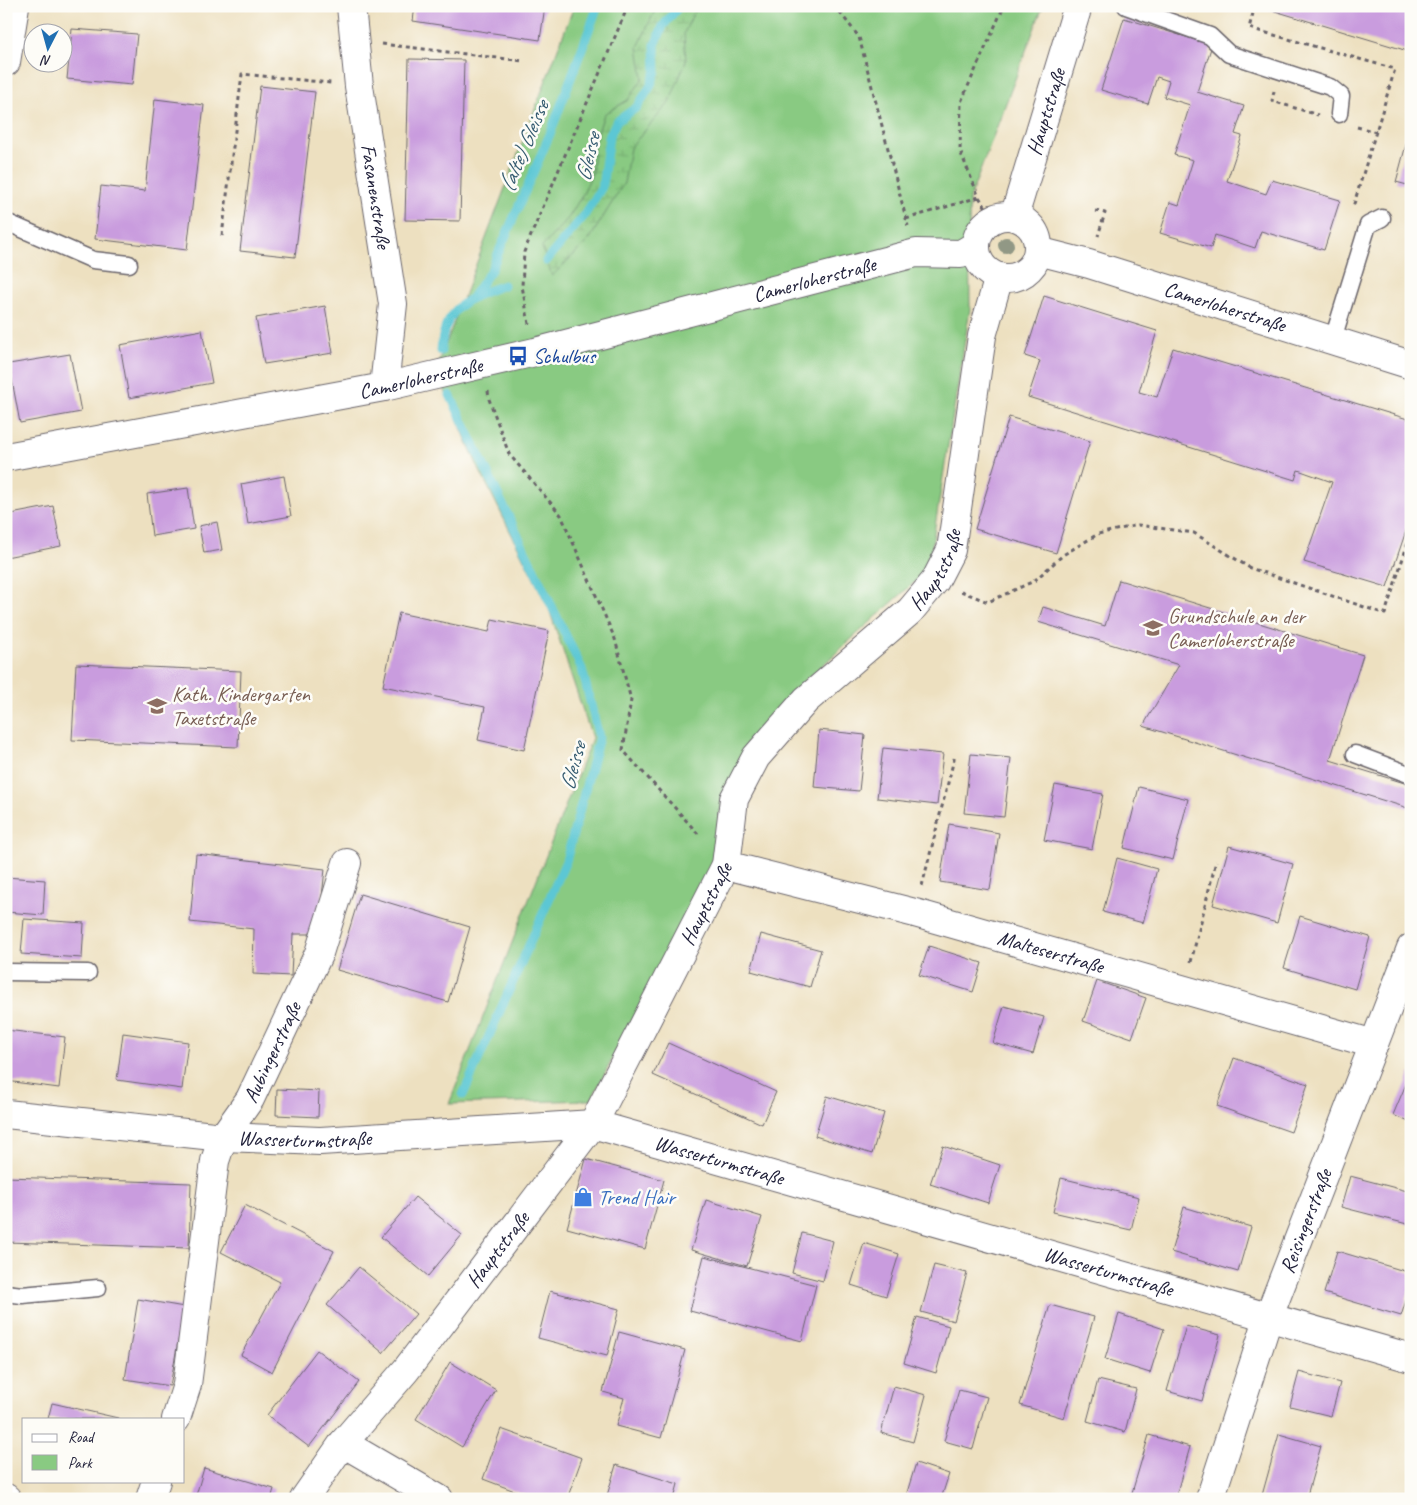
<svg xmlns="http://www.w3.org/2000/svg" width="1417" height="1505" viewBox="0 0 1417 1505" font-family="Caveat,sans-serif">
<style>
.green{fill:#89ca82;stroke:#56765e}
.wetland{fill:url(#wetland-marsh);stroke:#56765e}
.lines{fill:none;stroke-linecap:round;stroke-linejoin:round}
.stream{stroke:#5bc7d4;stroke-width:9}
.building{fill:#c99cde}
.lane-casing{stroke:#69646a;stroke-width:19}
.street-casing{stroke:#69646a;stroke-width:30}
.path{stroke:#69646a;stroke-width:3;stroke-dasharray:4 4;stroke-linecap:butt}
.lane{stroke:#fff;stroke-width:16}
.street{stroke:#fff;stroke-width:28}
.tree{fill:#919885}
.labels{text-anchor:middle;stroke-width:5;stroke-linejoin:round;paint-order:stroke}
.street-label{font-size:21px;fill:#22223b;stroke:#fdfcf7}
.transit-label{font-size:21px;fill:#164399;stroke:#fdfcf7;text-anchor:start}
.education-label{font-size:21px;fill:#785e54;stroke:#fdfcf7;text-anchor:start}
.shop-label{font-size:21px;fill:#366cbe;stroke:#fdfcf7;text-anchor:start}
.water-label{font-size:22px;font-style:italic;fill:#365c71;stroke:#fdfcf7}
</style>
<defs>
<pattern id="wetland-marsh" width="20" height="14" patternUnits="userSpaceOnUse" patternTransform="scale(1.25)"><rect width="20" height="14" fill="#89ca82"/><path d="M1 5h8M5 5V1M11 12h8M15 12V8" fill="none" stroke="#76ad71"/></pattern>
</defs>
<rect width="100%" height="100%" fill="#fdfcf7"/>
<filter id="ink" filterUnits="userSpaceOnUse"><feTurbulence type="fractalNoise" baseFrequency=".02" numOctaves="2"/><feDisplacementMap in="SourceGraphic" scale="10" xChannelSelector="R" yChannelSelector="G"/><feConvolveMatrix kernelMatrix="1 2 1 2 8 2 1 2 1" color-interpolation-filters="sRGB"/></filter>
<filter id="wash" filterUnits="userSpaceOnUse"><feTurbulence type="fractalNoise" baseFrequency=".0096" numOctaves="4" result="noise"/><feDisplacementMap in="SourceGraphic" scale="20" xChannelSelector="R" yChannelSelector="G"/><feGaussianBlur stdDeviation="1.12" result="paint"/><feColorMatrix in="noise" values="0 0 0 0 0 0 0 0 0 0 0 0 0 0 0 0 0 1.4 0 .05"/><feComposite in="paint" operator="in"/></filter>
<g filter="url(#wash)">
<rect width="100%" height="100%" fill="#ede0c0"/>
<path class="green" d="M 574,6 L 1043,6 L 969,200 L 970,309 L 928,570 L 794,691 L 749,753 L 723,796 L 711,870 L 591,1100 L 449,1104 L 592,738 L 549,609 L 478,467 L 436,370 Z"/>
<path class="wetland" d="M 657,6 L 697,6 L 684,33 L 686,61 L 669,103 L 630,148 L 624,183 L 589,240 L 552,276 L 542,247 L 569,217 L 584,192 L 592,173 L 594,145 L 604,114 L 628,100 L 643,78 L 638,47 Z"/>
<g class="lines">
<path class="stream" d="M 546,261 L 584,216 L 602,187 L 609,137 L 616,122 L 637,107 L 650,87 L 656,71 L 655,45 L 663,26 L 679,6
M 473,296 L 491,270 L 550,134 L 598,6
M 441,351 C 443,308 468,297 504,285
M 450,395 L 582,669 L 599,737 L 566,861 L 463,1095"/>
</g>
<g id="blocks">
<path class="building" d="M 415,6 L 545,6 L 540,40 L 413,21 Z
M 1265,6 L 1411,6 L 1411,52 L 1265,8 Z
M 1124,18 L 1212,45 L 1197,92 L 1244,106 L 1235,134 L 1242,136 L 1227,181 L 1266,194 L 1272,180 L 1340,200 L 1324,250 L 1261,231 L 1255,248 L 1215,235 L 1211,248 L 1160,233 L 1170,202 L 1179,205 L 1193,160 L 1174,155 L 1190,105 L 1164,97 L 1169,81 L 1157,77 L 1148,104 L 1101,90 Z
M 72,29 L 137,34 L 132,85 L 67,79 Z
M 409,59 L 464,60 L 460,221 L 405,220 Z
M 260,86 L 315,92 L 295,257 L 240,251 Z
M 155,99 L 204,105 L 187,250 L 95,239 L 101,186 L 145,191 Z
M 1411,126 L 1411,186 L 1396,182 Z
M 1044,296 L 1157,331 L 1139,392 L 1157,397 L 1173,348 L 1411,420 L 1411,516 L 1387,587 L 1304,562 L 1332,482 L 1298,470 L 1295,480 L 1028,397 L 1040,361 L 1025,356 Z
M 325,306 L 333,353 L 264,364 L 256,318 Z
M 202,330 L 212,383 L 129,398 L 120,345 Z
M 70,354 L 81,412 L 20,423 L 9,364 Z
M 1009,417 L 1090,441 L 1056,553 L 975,529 Z
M 284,476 L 291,516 L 248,524 L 241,484 Z
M 188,488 L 194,529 L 152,536 L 147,494 Z
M 53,506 L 61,546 L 6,557 L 6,515 Z
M 217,522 L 222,550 L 204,553 L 199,526 Z
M 1119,580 L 1363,655 L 1330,760 L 1411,785 L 1411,809 L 1143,726 L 1179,665 L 1038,622 L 1043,607 L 1105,626 Z
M 399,613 L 489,632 L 492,619 L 549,631 L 524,750 L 478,740 L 485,707 L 383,686 Z
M 76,664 L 241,671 L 238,747 L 72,740 Z
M 819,730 L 865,735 L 859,791 L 814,787 Z
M 883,748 L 943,754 L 937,805 L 877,798 Z
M 971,754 L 1011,758 L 1004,817 L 964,813 Z
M 1055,785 L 1103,794 L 1092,849 L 1044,840 Z
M 1139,787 L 1188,799 L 1173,860 L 1124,848 Z
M 949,824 L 999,833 L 990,890 L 940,882 Z
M 1229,846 L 1293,864 L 1277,923 L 1213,905 Z
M 196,854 L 325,869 L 318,934 L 293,934 L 291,976 L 253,974 L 254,929 L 190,922 Z
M 1117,858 L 1157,869 L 1143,923 L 1103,912 Z
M 6,877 L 45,880 L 43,915 L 6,912 Z
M 360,894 L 470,927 L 448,1002 L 337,970 Z
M 1300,916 L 1370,937 L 1355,989 L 1284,968 Z
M 24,919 L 84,923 L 82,958 L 21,954 Z
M 761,934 L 821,950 L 810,987 L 751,971 Z
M 929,946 L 982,963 L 973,992 L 919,975 Z
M 1097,981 L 1146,998 L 1132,1038 L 1083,1021 Z
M 1004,1006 L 1044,1017 L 1033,1054 L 993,1043 Z
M 6,1030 L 65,1037 L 59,1088 L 6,1081 Z
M 123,1033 L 188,1042 L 182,1089 L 117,1080 Z
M 668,1043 L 776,1092 L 762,1124 L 653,1075 Z
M 1234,1058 L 1308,1084 L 1291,1132 L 1217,1106 Z
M 1411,1072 L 1411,1123 L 1393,1115 Z
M 277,1089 L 319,1091 L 318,1117 L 276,1115 Z
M 827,1096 L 884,1113 L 872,1154 L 815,1136 Z
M 943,1146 L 1000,1165 L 988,1203 L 930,1184 Z
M 586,1159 L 664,1180 L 645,1249 L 567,1228 Z
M 1350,1176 L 1411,1192 L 1411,1225 L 1341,1207 Z
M 6,1177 L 191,1183 L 189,1248 L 6,1242 Z
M 1061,1178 L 1139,1197 L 1131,1230 L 1053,1212 Z
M 415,1197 L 462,1235 L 428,1276 L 381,1237 Z
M 706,1200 L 762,1217 L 747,1266 L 691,1250 Z
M 245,1205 L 334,1251 L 272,1372 L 241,1355 L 280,1282 L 221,1252 Z
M 1184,1207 L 1251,1227 L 1238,1272 L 1171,1252 Z
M 802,1233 L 833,1241 L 823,1281 L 792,1273 Z
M 864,1243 L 899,1254 L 886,1296 L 851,1285 Z
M 1337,1251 L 1411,1273 L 1411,1285 L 1401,1316 L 1324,1293 Z
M 704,1256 L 816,1285 L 802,1341 L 690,1311 Z
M 934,1265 L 967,1273 L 954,1321 L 921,1312 Z
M 359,1267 L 416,1314 L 383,1353 L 327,1305 Z
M 550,1291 L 619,1309 L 607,1356 L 538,1338 Z
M 138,1299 L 184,1307 L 170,1386 L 125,1379 Z
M 1050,1305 L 1094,1317 L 1064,1418 L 1020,1405 Z
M 1119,1314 L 1164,1329 L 1150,1373 L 1105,1359 Z
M 917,1317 L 949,1326 L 936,1373 L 904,1363 Z
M 1186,1326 L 1220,1335 L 1202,1401 L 1167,1391 Z
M 619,1332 L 685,1350 L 661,1438 L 616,1426 L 624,1398 L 603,1392 Z
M 317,1350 L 359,1382 L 309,1447 L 267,1415 Z
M 450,1362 L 496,1390 L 462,1447 L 416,1419 Z
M 1299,1372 L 1340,1383 L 1331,1416 L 1290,1406 Z
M 1098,1380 L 1136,1389 L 1125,1432 L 1087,1421 Z
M 894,1386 L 926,1395 L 913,1442 L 881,1433 Z
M 959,1390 L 987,1397 L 973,1449 L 944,1441 Z
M 52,1403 L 118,1418 L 118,1419 L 48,1419 Z
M 501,1429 L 582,1458 L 567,1499 L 536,1499 L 483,1479 Z
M 1279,1434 L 1321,1446 L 1306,1499 L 1261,1499 Z
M 1149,1435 L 1190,1447 L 1175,1499 L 1139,1499 L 1131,1496 Z
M 916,1463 L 949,1474 L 941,1499 L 905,1499 Z
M 616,1465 L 678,1484 L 674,1499 L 606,1499 Z
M 204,1468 L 274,1489 L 271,1499 L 195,1499 Z"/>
</g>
</g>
<g filter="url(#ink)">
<use href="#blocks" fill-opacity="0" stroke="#69646a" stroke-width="1"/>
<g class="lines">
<defs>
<path id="lane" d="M 1126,6 L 1210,36 L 1229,54 L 1330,87 L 1341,96 L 1339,114
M 6,222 L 93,260 L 129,264
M 1333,339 L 1368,225 L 1382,218
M 1355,754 L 1411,775
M 6,972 L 88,973
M 6,1293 L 22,1295 L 98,1288"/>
<g id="street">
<path id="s1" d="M 351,6 L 359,86 L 393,304 L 384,387"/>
<path d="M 6,62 L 15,6"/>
<circle cx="1007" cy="247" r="31"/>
<path id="s2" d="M 1014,217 L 1078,6"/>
<path id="s3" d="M 1038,251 L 1089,264 L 1411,365"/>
<path id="s4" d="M 6,457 L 384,387 L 535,352 L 916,253 L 961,254 L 976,245"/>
<path id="s5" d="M 726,865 L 915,913 L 1374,1044"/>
<path id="s6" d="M 6,1114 L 223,1137 L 320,1141 L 593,1124 L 1411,1358"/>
<path id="s7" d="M 176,1419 L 187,1385 L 215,1161 L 223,1137 L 250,1099 L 319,953 L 347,863"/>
<path d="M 343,1443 L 439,1499"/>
<path d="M 6,1498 L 7,1499"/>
<path d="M 150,1499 L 156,1481"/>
<path id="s8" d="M 304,1499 L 343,1443 L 406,1370 L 593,1124 L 726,865 L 734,799 L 756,757 L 806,700 L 910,611 L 935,581 L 951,550 L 982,336 L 999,277"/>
<path id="s9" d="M 1210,1499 L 1269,1316 L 1411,948"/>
</g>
</defs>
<use href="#lane" class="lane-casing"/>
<use href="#street" class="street-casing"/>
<path class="path" d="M 835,6 L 859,37 L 908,226
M 1255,6 L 1249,28 L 1395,69 L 1353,207
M 382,44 L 523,61
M 1274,91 L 1272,101 L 1318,115
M 1357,127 L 1376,132
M 979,197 L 987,209
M 1095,211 L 1105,213 L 1098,236
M 906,219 L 979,197 L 960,151 L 961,102 L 1004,6
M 222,236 L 242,74 L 331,83
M 529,324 L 522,286 L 524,252 L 628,6
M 488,391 L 489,399 L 509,454 L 561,515 L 615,639 L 631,700 L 623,750 L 700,836
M 961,591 L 988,602 L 1034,581 L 1063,555 L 1098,534 L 1138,525 L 1194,533 L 1250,568 L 1385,614 L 1411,533
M 922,886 L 955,755
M 1191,962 L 1216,861"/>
<use href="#lane" class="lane"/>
<use href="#street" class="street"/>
</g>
<circle class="tree" cx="1006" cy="245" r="8"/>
</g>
<defs>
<symbol id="bus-bare" viewBox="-9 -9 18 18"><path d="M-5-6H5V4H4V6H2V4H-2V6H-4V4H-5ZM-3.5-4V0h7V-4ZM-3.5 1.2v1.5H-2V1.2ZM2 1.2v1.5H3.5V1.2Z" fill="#1a4fb4" stroke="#fdfcf7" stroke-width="2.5" paint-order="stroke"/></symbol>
<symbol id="school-bare" viewBox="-9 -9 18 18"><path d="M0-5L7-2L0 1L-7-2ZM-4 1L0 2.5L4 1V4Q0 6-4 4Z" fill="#8d6e63" stroke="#fdfcf7" stroke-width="2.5" paint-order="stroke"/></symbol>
<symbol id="shop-bare" viewBox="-9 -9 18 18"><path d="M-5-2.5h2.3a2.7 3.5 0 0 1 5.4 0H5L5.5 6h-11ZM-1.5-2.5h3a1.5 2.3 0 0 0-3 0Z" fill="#3f7fe0" stroke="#fdfcf7" stroke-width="2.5" paint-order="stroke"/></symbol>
</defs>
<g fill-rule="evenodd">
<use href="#bus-bare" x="504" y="342" width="28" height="28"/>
<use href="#school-bare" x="1139" y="614" width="28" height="28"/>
<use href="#school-bare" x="143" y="692" width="28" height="28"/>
<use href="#shop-bare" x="569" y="1183" width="28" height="28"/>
</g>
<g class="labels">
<g class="street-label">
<text dy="7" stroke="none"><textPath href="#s2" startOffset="110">Hauptstraße</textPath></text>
<text dy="7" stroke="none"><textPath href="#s1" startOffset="192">Fasanenstraße</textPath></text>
<text dy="7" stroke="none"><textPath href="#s4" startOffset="828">Camerloherstraße</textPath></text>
<text dy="7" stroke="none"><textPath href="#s3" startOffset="195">Camerloherstraße</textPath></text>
<text dy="7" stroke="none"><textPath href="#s4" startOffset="422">Camerloherstraße</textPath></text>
<text dy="7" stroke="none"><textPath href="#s8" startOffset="1141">Hauptstraße</textPath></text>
<text dy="7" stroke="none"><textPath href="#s8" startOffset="721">Hauptstraße</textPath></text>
<text dy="7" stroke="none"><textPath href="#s5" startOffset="336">Malteserstraße</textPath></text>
<text dy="7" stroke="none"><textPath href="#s7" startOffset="385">Aubingerstraße</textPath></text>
<text dy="7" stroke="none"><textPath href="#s6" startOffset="300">Wasserturmstraße</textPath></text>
<text dy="7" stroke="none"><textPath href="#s6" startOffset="720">Wasserturmstraße</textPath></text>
<text dy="7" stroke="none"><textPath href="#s9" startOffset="294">Reisingerstraße</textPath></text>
<text dy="7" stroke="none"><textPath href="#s8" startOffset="316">Hauptstraße</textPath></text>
<text dy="7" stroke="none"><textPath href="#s6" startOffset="1125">Wasserturmstraße</textPath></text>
</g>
<g class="transit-label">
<text x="533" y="363">Schulbus</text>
</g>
<g class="education-label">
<text x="1168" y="623">Grundschule an der<tspan x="1168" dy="24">Camerloherstraße</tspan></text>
<text x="172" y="701">Kath. Kindergarten<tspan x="172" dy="24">Taxetstraße</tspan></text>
</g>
<g class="shop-label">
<text x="598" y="1204">Trend Hair</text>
</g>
<g class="water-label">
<text transform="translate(523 146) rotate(-67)" y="8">(alte) Gleisse</text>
<text transform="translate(587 157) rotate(-77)" y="8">Gleisse</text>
<text transform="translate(572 766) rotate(-75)" y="8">Gleisse</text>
</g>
</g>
<rect width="1417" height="1505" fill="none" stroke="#fdfcf7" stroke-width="25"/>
<rect x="22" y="1418" width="162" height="65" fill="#fdfcf7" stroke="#a5a5ac"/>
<rect x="32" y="1434" width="25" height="8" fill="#ffffff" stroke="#a5a5ac"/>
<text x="68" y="1442" font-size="15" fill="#22223b">Road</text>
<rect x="32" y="1455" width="25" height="15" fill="#89ca82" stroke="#a5a5ac"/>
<text x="68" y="1468" font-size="15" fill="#22223b">Park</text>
<g transform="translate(48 48) rotate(186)"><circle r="24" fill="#fdfcf7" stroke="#a5a5ac"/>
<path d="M0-4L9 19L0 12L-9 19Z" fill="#1f6fb2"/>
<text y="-8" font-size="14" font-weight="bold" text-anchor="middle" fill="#22223b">N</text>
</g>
</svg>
